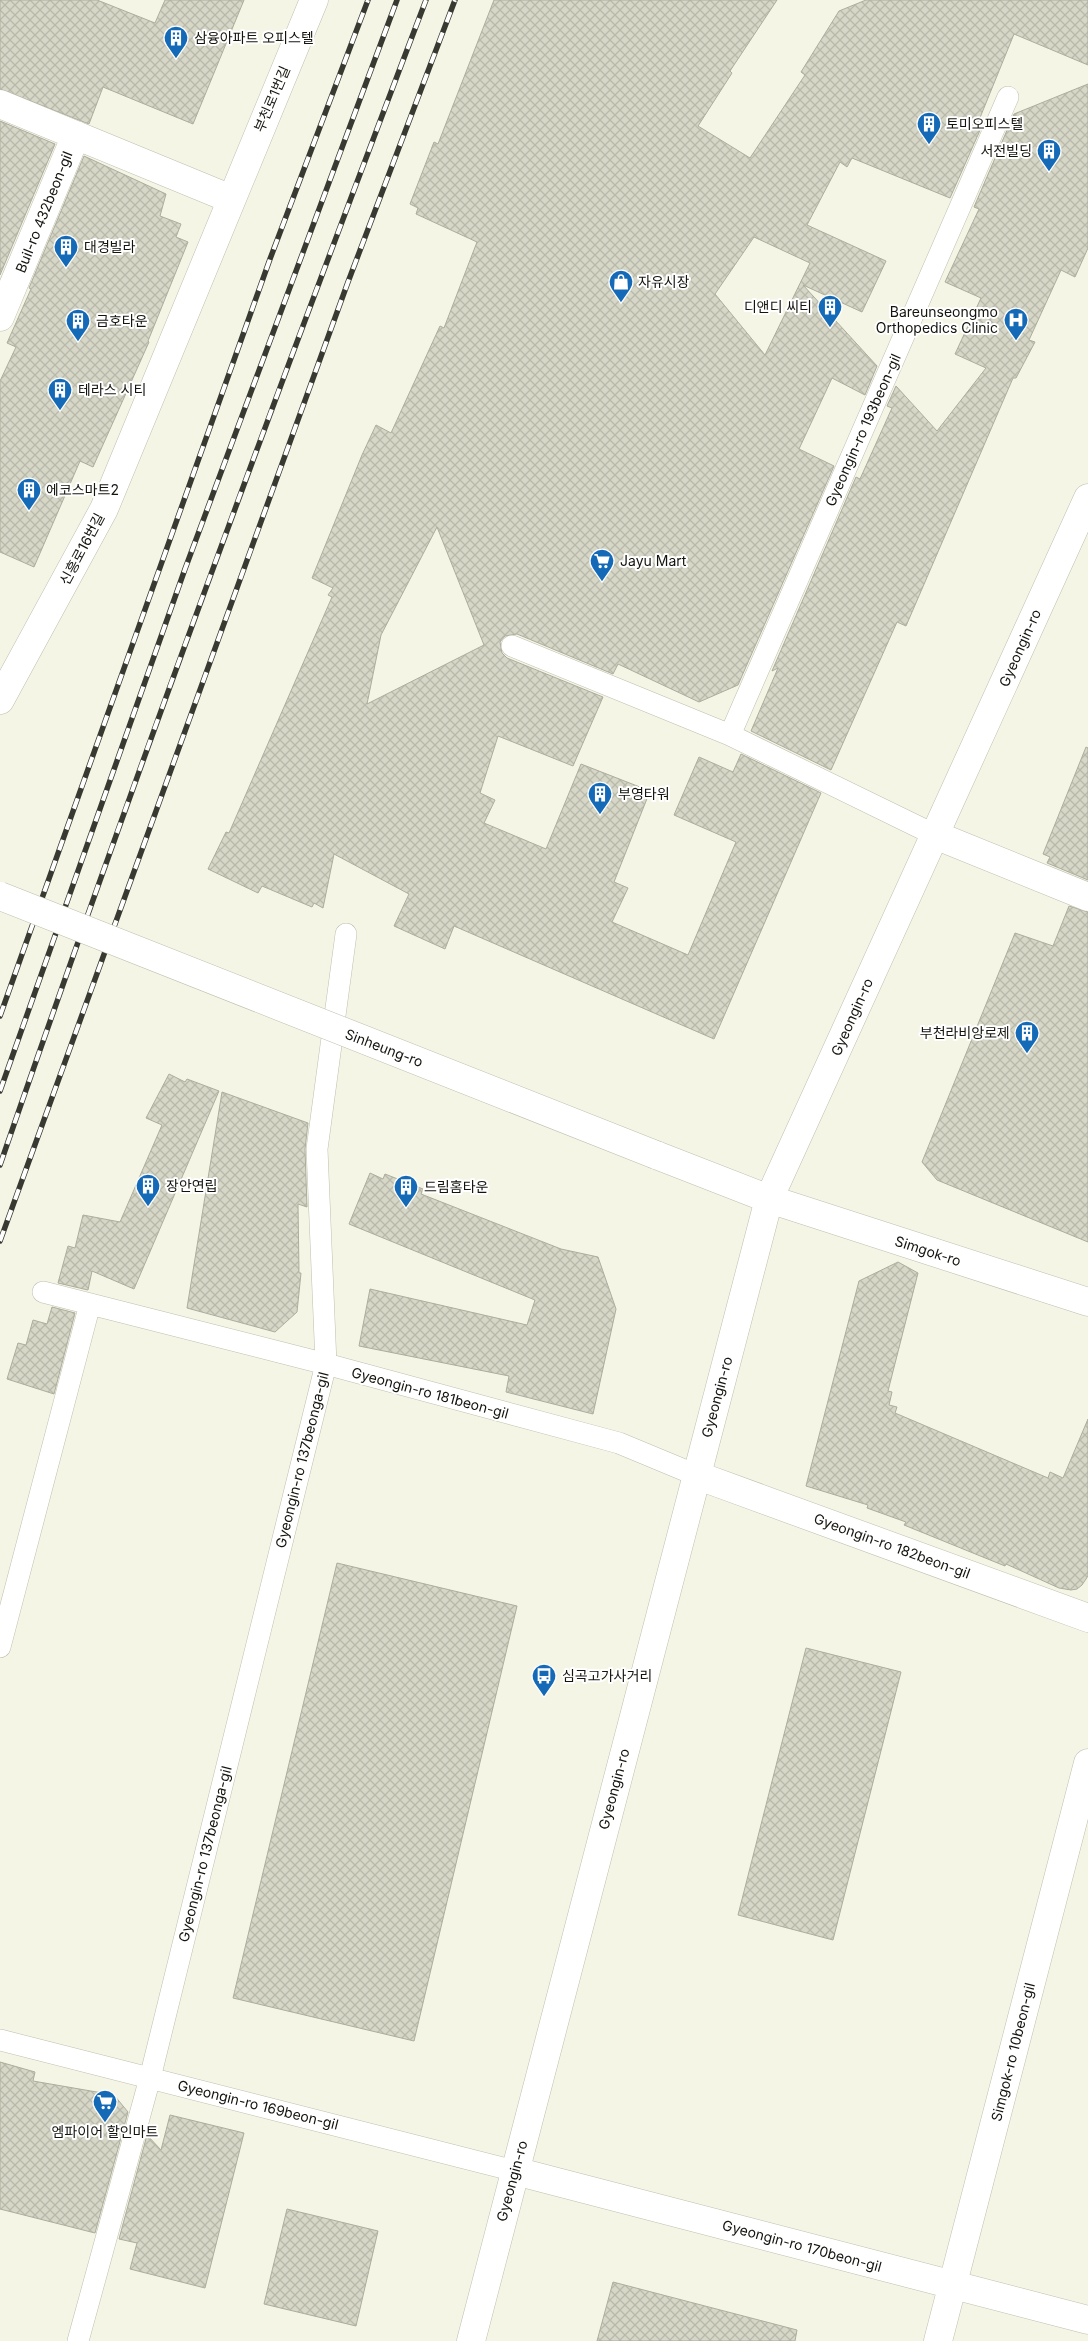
<svg xmlns="http://www.w3.org/2000/svg" width="1088" height="2341" viewBox="0 0 1088 2341" font-family="Inter,'Noto Sans KR',sans-serif">
<style>
.building{fill:url(#building-cross-hatch);stroke:#adad9e;fill-rule:evenodd}
.lines{fill:none;stroke-linecap:round;stroke-linejoin:round}
.lane-casing{stroke:#bebfaf;stroke-width:22}
.street-casing{stroke:#bebfaf;stroke-width:29}
.secondary-casing{stroke:#bebfaf;stroke-width:29}
.primary-casing{stroke:#bebfaf;stroke-width:29}
.lane{stroke:#fff;stroke-width:21}
.street{stroke:#fff;stroke-width:28}
.secondary{stroke:#fff;stroke-width:28}
.primary{stroke:#fff;stroke-width:28}
.rail-casing{stroke:#383931;stroke-width:5.5}
.rail{stroke:#fff;stroke-width:4;stroke-dasharray:11;stroke-linecap:butt}
.primary-bridge-casing{stroke:#bebfaf;stroke-width:29;stroke-linecap:butt}
.primary-bridge{stroke:#fff;stroke-width:28}
.labels{text-anchor:middle;stroke-width:4;stroke-linejoin:round;paint-order:stroke}
.poi-label{font-size:14px;fill:#13140e;stroke:#fff;text-anchor:start}
.street-label{font-size:14px;fill:#13140e;stroke:#fff}
</style>
<defs>
<pattern id="building-cross-hatch" width="8" height="8" patternUnits="userSpaceOnUse" patternTransform="scale(1.25)"><rect width="8" height="8" fill="#d7d7c8"/><path d="M0 0l8 8M0 8l8-8" fill="none" stroke="#b8b8ab"/></pattern>
</defs>
<rect width="100%" height="100%" fill="#f5f5e5"/>
<path class="building" d="M 0,0 L 97,0 L 155,23 L 165,0 L 244,0 L 193,124 L 103,87 L 89,124 L 0,89 Z
M 494,0 L 777,0 L 730,71 L 732,73 L 698,126 L 750,158 L 805,75 L 801,72 L 839,11 L 866,0 L 1088,0 L 1088,65 L 1014,34 L 975,130 L 981,128 L 950,198 L 852,158 L 847,167 L 840,162 L 807,225 L 886,261 L 862,312 L 803,285 L 877,366 L 865,395 L 832,378 L 799,449 L 834,466 L 738,685 L 699,702 L 618,664 L 613,674 L 517,634 L 505,636 L 500,642 L 502,653 L 507,658 L 603,697 L 573,766 L 498,736 L 480,793 L 495,800 L 484,823 L 546,849 L 581,764 L 650,791 L 614,882 L 628,888 L 612,922 L 688,955 L 736,842 L 674,815 L 699,757 L 733,772 L 741,754 L 821,793 L 714,1039 L 454,926 L 445,949 L 394,926 L 409,894 L 334,854 L 323,908 L 314,903 L 312,907 L 262,886 L 258,893 L 208,869 L 226,832 L 229,833 L 332,597 L 328,595 L 333,588 L 312,578 L 362,455 L 376,425 L 391,433 L 440,326 L 444,328 L 477,242 L 416,214 L 418,208 L 410,204 L 434,142 L 438,144 ZM 754,237 L 810,263 L 765,355 L 715,294 ZM 437,527 L 484,645 L 367,704 L 381,635 Z
M 1088,84 L 1088,248 L 1075,277 L 1061,270 L 1029,340 L 1035,342 L 1016,378 L 1013,378 L 906,626 L 897,622 L 831,770 L 751,731 L 778,668 L 772,671 L 856,477 L 860,479 L 892,408 L 887,406 L 896,386 L 937,431 L 986,368 L 955,354 L 981,298 L 945,282 L 979,209 L 974,207 L 1014,114 Z
M 0,121 L 55,144 L 0,275 Z
M 84,156 L 166,194 L 160,216 L 181,224 L 176,237 L 188,242 L 148,341 L 149,342 L 93,467 L 80,461 L 34,567 L 0,552 L 0,381 L 16,347 L 7,343 L 31,289 L 29,288 Z
M 1086,747 L 1088,748 L 1088,880 L 1047,863 L 1050,857 L 1043,854 Z
M 1069,906 L 1088,912 L 1088,1242 L 937,1180 L 922,1162 L 1015,933 L 1053,946 Z
M 169,1074 L 185,1082 L 187,1079 L 219,1091 L 134,1289 L 92,1271 L 88,1290 L 58,1283 L 68,1246 L 75,1248 L 83,1215 L 120,1222 L 162,1125 L 146,1118 Z
M 222,1092 L 308,1123 L 305,1149 L 307,1207 L 298,1204 L 299,1273 L 301,1273 L 297,1312 L 275,1332 L 187,1308 Z
M 370,1173 L 383,1179 L 385,1174 L 423,1189 L 421,1194 L 561,1249 L 598,1257 L 616,1309 L 593,1414 L 506,1392 L 509,1376 L 359,1346 L 370,1289 L 527,1325 L 535,1300 L 349,1224 Z
M 898,1262 L 918,1273 L 888,1391 L 892,1392 L 889,1405 L 897,1407 L 895,1413 L 1048,1478 L 1050,1472 L 1063,1478 L 1088,1419 L 1088,1576 L 1082,1585 L 1077,1589 L 1071,1590 L 1059,1588 L 1006,1564 L 1005,1566 L 904,1525 L 906,1522 L 867,1508 L 868,1505 L 806,1486 L 859,1281 Z
M 52,1307 L 75,1313 L 54,1394 L 7,1379 L 18,1343 L 26,1345 L 33,1320 L 47,1324 Z
M 337,1563 L 517,1606 L 414,2041 L 233,1998 Z
M 806,1648 L 901,1672 L 833,1940 L 738,1915 Z
M 0,2062 L 35,2072 L 33,2081 L 114,2095 L 128,2112 L 95,2233 L 0,2209 Z
M 170,2115 L 244,2133 L 205,2288 L 130,2269 L 137,2243 L 119,2239 L 147,2135 L 161,2150 Z
M 287,2209 L 378,2231 L 356,2326 L 264,2304 Z
M 613,2282 L 797,2330 L 795,2341 L 597,2341 Z"/>
<g class="lines">
<defs>
<path id="lane" d="M 512,646 L 730,735 L 935,835
M 730,735 L 1008,97
M 43,1292 L 326,1364 L 619,1443 L 696,1475
M 0,1647 L 90,1304
M 0,2040 L 515,2171
M 78,2341 L 150,2078 L 326,1364 L 317,1149 L 346,934"/>
<path id="street" d="M 0,104 L 231,199
M 0,317 L 76,135
M 0,700 L 104,509 L 314,0
M 935,835 L 1088,897
M 696,1475 L 1088,1618
M 515,2171 L 1088,2320
M 938,2341 L 1088,1763"/>
<path id="secondary" d="M 769,1199 L 1088,1302"/>
<path id="primary" d="M 656,1155 L 769,1199
M 471,2341 L 769,1199 L 1088,498"/>
</defs>
<use href="#lane" class="lane-casing"/>
<use href="#street" class="street-casing"/>
<use href="#secondary" class="secondary-casing"/>
<use href="#primary" class="primary-casing"/>
<use href="#lane" class="lane"/>
<use href="#street" class="street"/>
<use href="#secondary" class="secondary"/>
<use href="#primary" class="primary"/>
<defs>
<path id="rail" d="M 0,1016 L 270,259 L 368,0
M 0,1091 L 185,569 L 397,0
M 0,1165 C 135,774 279,386 426,0
M 0,1241 L 348,282 L 455,0"/>
</defs>
<use href="#rail" class="rail-casing"/>
<use href="#rail" class="rail"/>
<defs>
<path id="primary-bridge" d="M 0,896 L 656,1155"/>
</defs>
<use href="#primary-bridge" class="primary-bridge-casing"/>
<use href="#primary-bridge" class="primary-bridge"/>
</g>
<defs>
<symbol id="building-pin" viewBox="-11 -11 22 30"><path d="M0 17L-7.5 6A9.5 9.5 0 1 1 7.5 6Z" fill="#146ab7" stroke="#fff"/><path d="M-4-6H4V6H1V3H-1V6H-4ZM-2.5-4.3h1.7v1.8h-1.7ZM.8-4.3h1.7v1.8H.8ZM-2.5-1h1.7V.8h-1.7ZM.8-1h1.7V.8H.8Z" fill="#fff"/></symbol>
<symbol id="shop-pin" viewBox="-11 -11 22 30"><path d="M0 17L-7.5 6A9.5 9.5 0 1 1 7.5 6Z" fill="#146ab7" stroke="#fff"/><path d="M-5-2.5h2.3a2.7 3.5 0 0 1 5.4 0H5L5.5 6h-11ZM-1.5-2.5h3a1.5 2.3 0 0 0-3 0Z" fill="#fff"/></symbol>
<symbol id="hospital-pin" viewBox="-11 -11 22 30"><path d="M0 17L-7.5 6A9.5 9.5 0 1 1 7.5 6Z" fill="#146ab7" stroke="#fff"/><path d="M-5-5h3v3.5h4V-5h3V5h-3V1.5h-4V5h-3Z" fill="#fff"/></symbol>
<symbol id="supermarket-pin" viewBox="-11 -11 22 30"><path d="M0 17L-7.5 6A9.5 9.5 0 1 1 7.5 6Z" fill="#146ab7" stroke="#fff"/><path d="M-6-5.5h2.5l.6 2H6L4.5 2H-2.5L-4.4-4H-6ZM-1.5 3.2a1.3 1.3 0 1 0 .1 0ZM3 3.2a1.3 1.3 0 1 0 .1 0Z" fill="#fff"/></symbol>
<symbol id="bus-pin" viewBox="-11 -11 22 30"><path d="M0 17L-7.5 6A9.5 9.5 0 1 1 7.5 6Z" fill="#146ab7" stroke="#fff"/><path d="M-5-6H5V4H4V6H2V4H-2V6H-4V4H-5ZM-3.5-4V0h7V-4ZM-3.5 1.2v1.5H-2V1.2ZM2 1.2v1.5H3.5V1.2Z" fill="#fff"/></symbol>
</defs>
<g fill-rule="evenodd">
<use href="#building-pin" x="162" y="24" width="28" height="38"/>
<use href="#building-pin" x="915" y="110" width="28" height="38"/>
<use href="#building-pin" x="1035" y="137" width="28" height="38"/>
<use href="#building-pin" x="52" y="233" width="28" height="38"/>
<use href="#shop-pin" x="607" y="268" width="28" height="38"/>
<use href="#building-pin" x="816" y="293" width="28" height="38"/>
<use href="#hospital-pin" x="1002" y="306" width="28" height="38"/>
<use href="#building-pin" x="64" y="307" width="28" height="38"/>
<use href="#building-pin" x="46" y="376" width="28" height="38"/>
<use href="#building-pin" x="15" y="476" width="28" height="38"/>
<use href="#supermarket-pin" x="588" y="547" width="28" height="38"/>
<use href="#building-pin" x="586" y="780" width="28" height="38"/>
<use href="#building-pin" x="1013" y="1019" width="28" height="38"/>
<use href="#building-pin" x="134" y="1172" width="28" height="38"/>
<use href="#building-pin" x="392" y="1173" width="28" height="38"/>
<use href="#bus-pin" x="530" y="1662" width="28" height="38"/>
<use href="#supermarket-pin" x="91" y="2088" width="28" height="38"/>
</g>
<g class="labels">
<g class="poi-label">
<text x="194" y="43">삼융아파트 오피스텔</text>
<text x="946" y="129">토미오피스텔</text>
<text x="1032" y="156" text-anchor="end">서전빌딩</text>
<text x="84" y="252">대경빌라</text>
<text x="638" y="287">자유시장</text>
<text x="812" y="312" text-anchor="end">디앤디 씨티</text>
<text x="998" y="317" text-anchor="end">Bareunseongmo<tspan x="998" dy="16">Orthopedics Clinic</tspan></text>
<text x="96" y="326">금호타운</text>
<text x="78" y="395">테라스 시티</text>
<text x="46" y="495">에코스마트2</text>
<text x="620" y="566">Jayu Mart</text>
<text x="618" y="799">부영타워</text>
<text x="1010" y="1038" text-anchor="end">부천라비앙로제</text>
<text x="166" y="1191">장안연립</text>
<text x="424" y="1192">드림홈타운</text>
<text x="562" y="1681">심곡고가사거리</text>
<text x="105" y="2137" text-anchor="middle">엠파이어 할인마트</text>
</g>
<g class="street-label">
<text transform="translate(272 99) rotate(-67)" y="5">부천로1번길</text>
<text transform="translate(44 212) rotate(-68)" y="5">Buil-ro 432beon-gil</text>
<text transform="translate(863 430) rotate(-66)" y="5">Gyeongin-ro 193beon-gil</text>
<text transform="translate(82 549) rotate(-62)" y="5">신흥로16번길</text>
<text transform="translate(1020 648) rotate(-66)" y="5">Gyeongin-ro</text>
<text transform="translate(852 1017) rotate(-66)" y="5">Gyeongin-ro</text>
<text transform="translate(384 1048) rotate(21)" y="5">Sinheung-ro</text>
<text transform="translate(928 1251) rotate(18)" y="5">Simgok-ro</text>
<text transform="translate(430 1393) rotate(15)" y="5">Gyeongin-ro 181beon-gil</text>
<text transform="translate(717 1397) rotate(-75)" y="5">Gyeongin-ro</text>
<text transform="translate(302 1460) rotate(-76)" y="5">Gyeongin-ro 137beonga-gil</text>
<text transform="translate(892 1546) rotate(20)" y="5">Gyeongin-ro 182beon-gil</text>
<text transform="translate(614 1789) rotate(-75)" y="5">Gyeongin-ro</text>
<text transform="translate(205 1854) rotate(-76)" y="5">Gyeongin-ro 137beonga-gil</text>
<text transform="translate(1013 2052) rotate(-76)" y="5">Simgok-ro 10beon-gil</text>
<text transform="translate(258 2105) rotate(14)" y="5">Gyeongin-ro 169beon-gil</text>
<text transform="translate(512 2181) rotate(-75)" y="5">Gyeongin-ro</text>
<text transform="translate(802 2246) rotate(15)" y="5">Gyeongin-ro 170beon-gil</text>
</g>
</g>
</svg>
